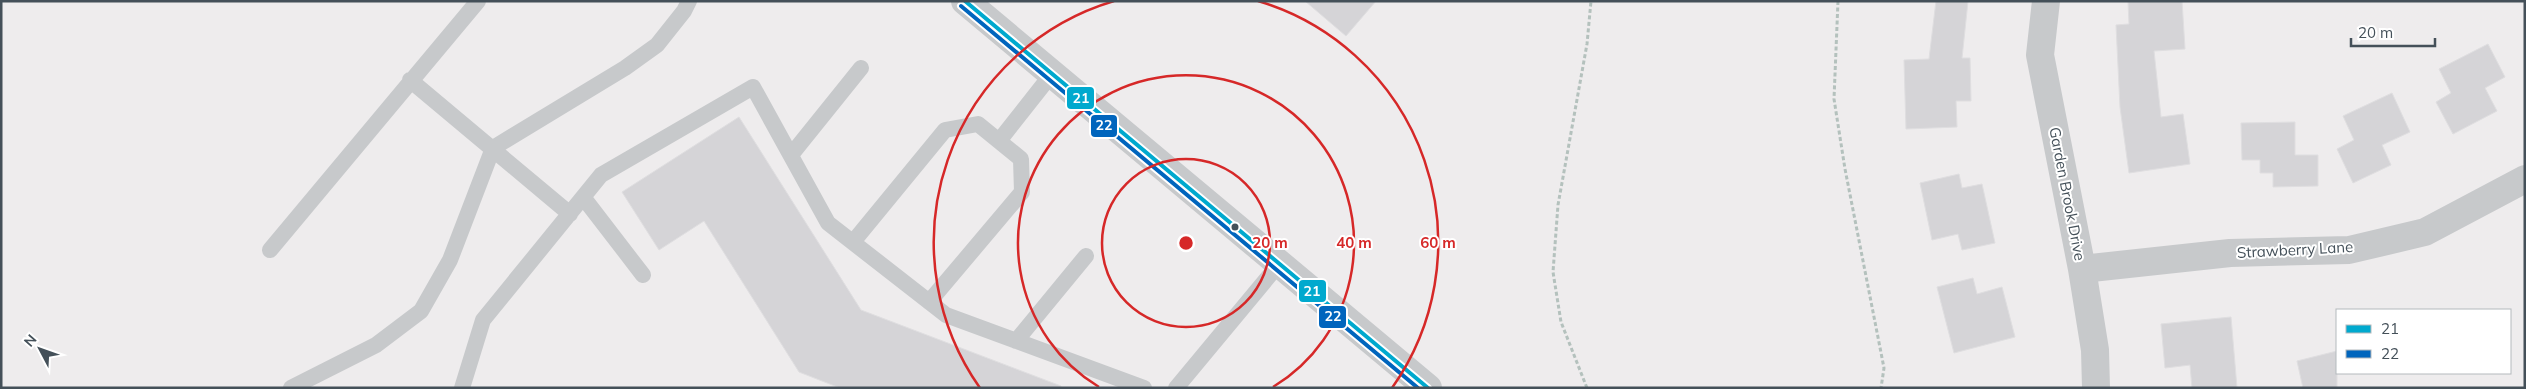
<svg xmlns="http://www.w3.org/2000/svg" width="2526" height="389" viewBox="0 0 2526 389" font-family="Mulish,sans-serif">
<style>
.building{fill:#d5d4d7;stroke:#dfdee0}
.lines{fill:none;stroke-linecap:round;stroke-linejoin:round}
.path{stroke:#b4c1bd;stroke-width:3;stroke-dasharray:4 2.5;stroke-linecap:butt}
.service{stroke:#c7c9cb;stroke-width:16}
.minor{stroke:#c7c9cb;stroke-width:28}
.tertiary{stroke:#c7c9cb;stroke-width:28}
.bus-1-casing{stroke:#fff;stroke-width:8}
.bus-2-casing{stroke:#fff;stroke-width:8}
.bus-1{stroke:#00a9ce;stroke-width:4}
.bus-2{stroke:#0065bd;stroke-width:4}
.ring{fill:none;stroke:#d62828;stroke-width:2.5}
.bus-dot{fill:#445059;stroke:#fff;stroke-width:2}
.labels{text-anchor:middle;stroke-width:4;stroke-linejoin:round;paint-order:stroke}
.street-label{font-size:15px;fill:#445059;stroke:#fff}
.centre{fill:#d62828;stroke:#fff;stroke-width:2.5}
.ring-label{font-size:15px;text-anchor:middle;font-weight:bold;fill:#d62828;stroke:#fff;stroke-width:4;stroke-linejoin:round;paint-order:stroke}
.line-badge{stroke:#fff;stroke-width:2}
.badge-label{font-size:14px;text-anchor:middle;font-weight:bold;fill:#fff}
</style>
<rect width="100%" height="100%" fill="#eeeced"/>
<path class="building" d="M 1305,1 L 1376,1 L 1346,36 Z
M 1936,1 L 1968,1 L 1962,58 L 1970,58 L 1971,101 L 1956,101 L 1957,127 L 1906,129 L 1904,60 L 1929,59 Z
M 2128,1 L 2182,1 L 2185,49 L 2154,51 L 2161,117 L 2183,114 L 2190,164 L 2129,173 L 2120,107 L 2116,25 L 2129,24 Z
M 2488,44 L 2505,77 L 2485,88 L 2497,111 L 2453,134 L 2436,102 L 2451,93 L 2439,69 Z
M 2392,93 L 2410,132 L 2382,145 L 2391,165 L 2353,183 L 2337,149 L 2354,140 L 2343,116 Z
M 739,117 L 861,310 L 1061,386 L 1061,388 L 840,388 L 799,372 L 704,221 L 659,250 L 622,192 Z
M 2295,122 L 2295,155 L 2318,155 L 2318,186 L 2273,187 L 2273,173 L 2260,173 L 2260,160 L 2242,160 L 2241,123 Z
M 1959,174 L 1962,188 L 1982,184 L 1995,243 L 1962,250 L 1958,234 L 1932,240 L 1920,183 Z
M 1973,278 L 1977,294 L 2002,287 L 2015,337 L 1954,353 L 1937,287 Z
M 2231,317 L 2237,388 L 2192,388 L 2190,365 L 2165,368 L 2161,324 Z
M 2337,351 L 2337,388 L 2303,388 L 2297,361 Z"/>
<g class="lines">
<path class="path" d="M 1838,1 L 1834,99 L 1845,169 L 1884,368 L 1881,388
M 1587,388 L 1561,322 L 1553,272 L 1558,205 L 1587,44 L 1591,1"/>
<path class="service" d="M 410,80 L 570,214
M 999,141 L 1051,75
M 791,155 L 861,68
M 583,197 L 643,275
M 853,242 L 945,130 L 978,124 L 1021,159 L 1022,192 L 929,302
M 270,250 L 478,1
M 1016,341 L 1086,256
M 291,388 L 376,345 L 421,311 L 450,260 L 493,148 L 625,68 L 657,45 L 684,11 L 689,1
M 462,388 L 483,320 L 601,175 L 753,87 L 828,223 L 946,315 L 1144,388
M 1176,388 L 1279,264"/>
<path class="minor" d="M 2046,1 L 2040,55 L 2082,269 L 2095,350 L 2096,388
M 2082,269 L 2230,253 L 2349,250 L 2425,232 L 2525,179"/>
<path class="tertiary" d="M 965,1 L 1428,388"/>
<defs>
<path id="bus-1" d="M 965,1 L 1428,388"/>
<path id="bus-2" d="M 961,6 L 1418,388"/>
</defs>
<use href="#bus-1" class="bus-1-casing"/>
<use href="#bus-2" class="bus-2-casing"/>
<use href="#bus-1" class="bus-1"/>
<use href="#bus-2" class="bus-2"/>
</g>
<g class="ring">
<circle cx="1186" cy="243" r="84"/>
<path d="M1099 387A168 168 0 1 1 1273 387"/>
<path d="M980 388A252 252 0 0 1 1114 1M1258 1A252 252 0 0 1 1392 388"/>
</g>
<circle class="bus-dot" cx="1235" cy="227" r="4.5"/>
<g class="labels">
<g class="street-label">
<text transform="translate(2067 194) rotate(79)" y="5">Garden Brook Drive</text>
<text transform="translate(2295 250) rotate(-3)" y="5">Strawberry Lane</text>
</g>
</g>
<circle cx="1186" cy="243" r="8" class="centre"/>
<g class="ring-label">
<text x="1270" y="248">20 m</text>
<text x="1354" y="248">40 m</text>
<text x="1438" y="248">60 m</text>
</g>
<g class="line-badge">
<rect x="1066" y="86" width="29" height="24" rx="5" fill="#00a9ce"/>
<rect x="1090" y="114" width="28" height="24" rx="5" fill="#0065bd"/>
<rect x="1298" y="279" width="29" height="24" rx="5" fill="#00a9ce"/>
<rect x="1318" y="305" width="29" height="24" rx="5" fill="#0065bd"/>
</g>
<g class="badge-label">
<text x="1081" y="103">21</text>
<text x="1104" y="130">22</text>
<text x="1312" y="296">21</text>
<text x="1333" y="321">22</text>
</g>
<rect width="2526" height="389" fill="none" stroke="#445059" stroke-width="5"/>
<rect x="2336" y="309" width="175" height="65" fill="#ffffff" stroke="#b4b9bd"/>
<rect x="2346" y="325" width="25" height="8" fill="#00a9ce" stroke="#b4b9bd"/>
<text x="2381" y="334" font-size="15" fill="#445059">21</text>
<rect x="2346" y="350" width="25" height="8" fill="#0065bd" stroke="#b4b9bd"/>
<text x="2381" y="359" font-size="15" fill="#445059">22</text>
<g transform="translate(40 349) rotate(311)" stroke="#ffffff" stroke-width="4" paint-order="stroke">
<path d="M0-4L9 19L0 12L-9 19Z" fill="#445059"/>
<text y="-8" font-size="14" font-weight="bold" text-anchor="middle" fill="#445059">N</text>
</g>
<path d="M2351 38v8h84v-8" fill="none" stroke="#445059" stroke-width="2.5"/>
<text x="2358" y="38" font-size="15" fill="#445059" stroke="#ffffff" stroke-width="4" paint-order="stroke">20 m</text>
</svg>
